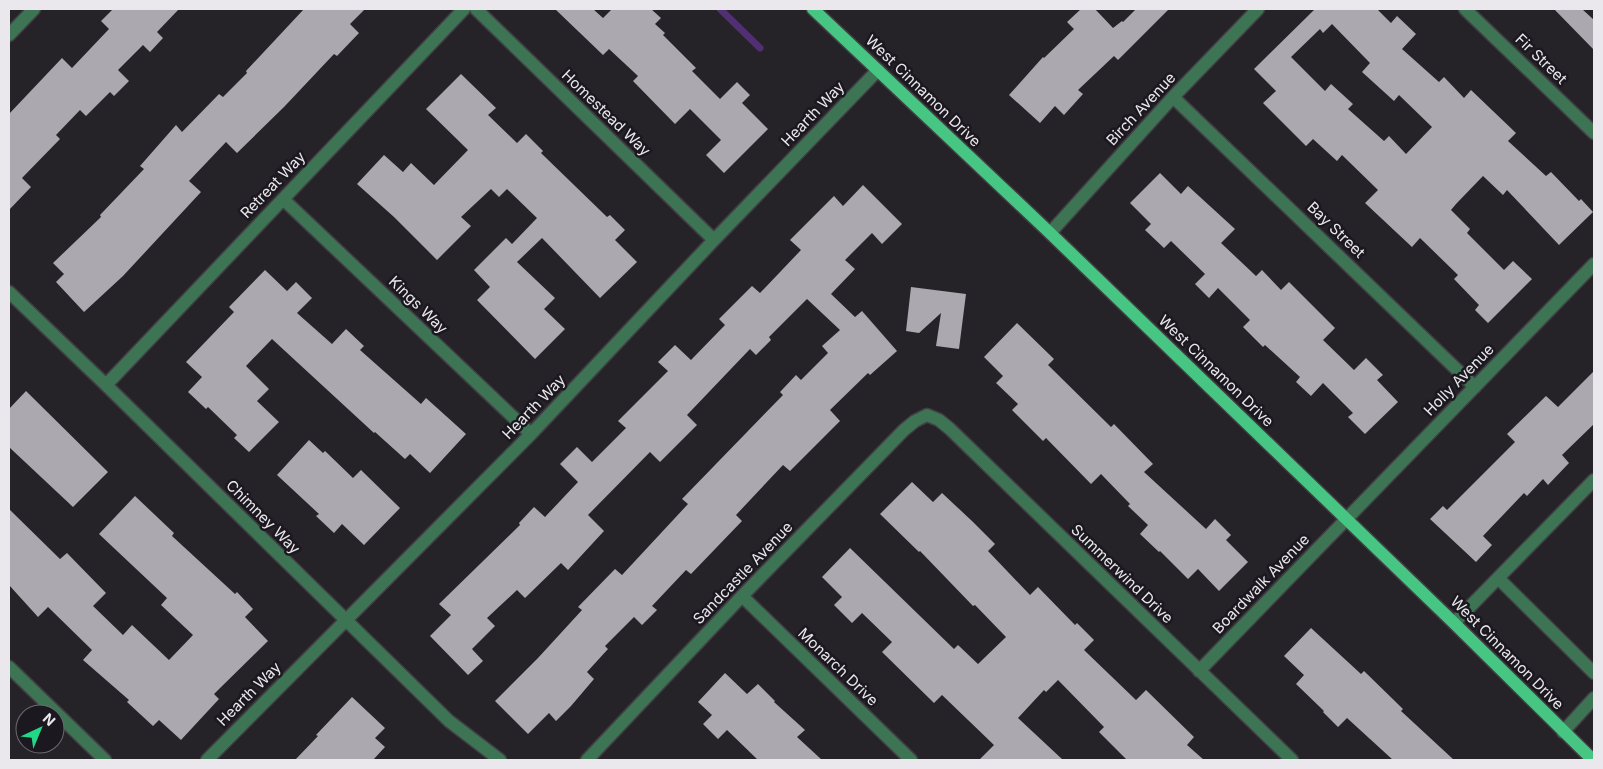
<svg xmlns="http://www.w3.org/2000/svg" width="1603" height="769" viewBox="0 0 1603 769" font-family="Inter,sans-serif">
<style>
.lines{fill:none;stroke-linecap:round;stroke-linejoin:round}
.stream{stroke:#502f73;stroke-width:7}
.building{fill:#aba8b0;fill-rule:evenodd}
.minor-casing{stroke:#413e43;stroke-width:15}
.major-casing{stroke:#413e43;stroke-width:15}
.minor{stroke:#3d7454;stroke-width:12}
.major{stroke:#47c583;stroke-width:12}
.labels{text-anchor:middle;stroke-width:5;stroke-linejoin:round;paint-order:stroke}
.street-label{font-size:15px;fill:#eae8ec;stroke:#1b181f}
</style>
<rect width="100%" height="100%" fill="#252228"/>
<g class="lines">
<path class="stream" d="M 720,9 L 760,48"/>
</g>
<path class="building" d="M 113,9 L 179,9 L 157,32 L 163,38 L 150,52 L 143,45 L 118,70 L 129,81 L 114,96 L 110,92 L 86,116 L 80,110 L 56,135 L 60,139 L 22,178 L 31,187 L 9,210 L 9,114 L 62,58 L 72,68 L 109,29 L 101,21 Z
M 304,9 L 365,9 L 350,24 L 359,33 L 337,56 L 334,54 L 284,107 L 237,153 L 226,142 L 189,181 L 201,192 L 123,276 L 84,312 L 56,282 L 64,274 L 53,263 L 101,217 L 100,215 L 144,169 L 140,166 L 176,125 L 182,132 L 219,94 L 223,97 L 247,73 L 246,71 Z
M 555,9 L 593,9 L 603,18 L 612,9 L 651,9 L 661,18 L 655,24 L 665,33 L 663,35 L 696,68 L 692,71 L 720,99 L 737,82 L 750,95 L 742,103 L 768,129 L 724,173 L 706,155 L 721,140 L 690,109 L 675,124 L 633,81 L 638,76 L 609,49 L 603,55 Z
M 1081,9 L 1095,9 L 1113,28 L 1122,21 L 1123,22 L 1136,9 L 1169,9 L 1118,60 L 1114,56 L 1078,90 L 1083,94 L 1064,115 L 1055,106 L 1040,123 L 1009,95 L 1043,57 L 1044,58 L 1074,29 L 1067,22 Z
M 1315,9 L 1377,9 L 1391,23 L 1397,16 L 1416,34 L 1402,49 L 1439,82 L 1444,77 L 1464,98 L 1471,90 L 1516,133 L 1508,141 L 1546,176 L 1551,172 L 1579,201 L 1581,199 L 1593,212 L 1559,245 L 1507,190 L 1503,195 L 1483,176 L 1456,204 L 1451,210 L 1470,229 L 1467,233 L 1504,270 L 1513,261 L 1532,279 L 1488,323 L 1475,310 L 1479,305 L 1454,279 L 1458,275 L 1420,238 L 1412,247 L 1365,203 L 1378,190 L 1342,155 L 1337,161 L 1313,139 L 1306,146 L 1263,103 L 1276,91 L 1254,69 ZM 1332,24 L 1370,63 L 1362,72 L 1394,101 L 1399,95 L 1432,127 L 1406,154 L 1389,136 L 1384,141 L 1348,109 L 1353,104 L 1331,84 L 1325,91 L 1291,57 L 1320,29 L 1323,33 Z
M 1554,9 L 1582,9 L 1594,20 L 1594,50 Z
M 461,74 L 496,108 L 488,115 L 517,143 L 526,134 L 543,151 L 541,153 L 607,217 L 610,215 L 625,230 L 615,240 L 637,262 L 600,298 L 542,238 L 517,262 L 555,298 L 544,309 L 565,329 L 535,359 L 477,300 L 490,287 L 474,270 L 506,238 L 512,244 L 537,218 L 507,189 L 499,197 L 491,189 L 461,217 L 471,226 L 437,260 L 394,217 L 357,184 L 384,155 L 403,172 L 411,163 L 434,185 L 468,150 L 426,109 Z
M 1160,173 L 1181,194 L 1188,186 L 1235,229 L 1221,243 L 1256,276 L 1262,270 L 1281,290 L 1289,282 L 1335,328 L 1323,340 L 1354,370 L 1366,358 L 1383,375 L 1377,380 L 1398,402 L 1365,434 L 1348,417 L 1353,413 L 1323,383 L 1311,396 L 1296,382 L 1300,377 L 1265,345 L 1263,347 L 1243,327 L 1250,320 L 1218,288 L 1209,298 L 1195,284 L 1205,274 L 1171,241 L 1164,248 L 1145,230 L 1151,224 L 1130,203 Z
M 863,185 L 902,224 L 882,244 L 872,233 L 845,260 L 855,269 L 831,294 L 855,317 L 862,311 L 897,351 L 870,375 L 868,373 L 830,410 L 840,421 L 790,471 L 783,465 L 736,515 L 742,521 L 691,574 L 686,570 L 652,606 L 657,610 L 642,625 L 634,617 L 605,646 L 608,649 L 587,672 L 594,679 L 571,706 L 556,721 L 549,713 L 528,734 L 495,701 L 538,658 L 582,610 L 578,607 L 615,569 L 622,575 L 688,504 L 682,499 L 783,395 L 780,392 L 796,375 L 801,380 L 828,353 L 822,346 L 840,330 L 807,299 L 769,337 L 771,340 L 756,355 L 750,349 L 687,415 L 697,425 L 660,462 L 650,452 L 588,515 L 604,531 L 568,570 L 561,563 L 525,598 L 517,590 L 487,618 L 495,626 L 472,649 L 483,661 L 468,675 L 430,636 L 451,615 L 439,604 L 520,525 L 519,523 L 534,507 L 545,517 L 578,482 L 560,464 L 577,447 L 592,462 L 626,428 L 618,421 L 668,371 L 658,362 L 675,345 L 691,360 L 725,325 L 719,319 L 752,286 L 760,293 L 801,250 L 790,240 L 834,196 L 843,206 Z
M 265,270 L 287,291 L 296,282 L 312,298 L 297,313 L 332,344 L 346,329 L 364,346 L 360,350 L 421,404 L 426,398 L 466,434 L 430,473 L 410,454 L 405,459 L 375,432 L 374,433 L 272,339 L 246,366 L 269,389 L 257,401 L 279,422 L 249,452 L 234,438 L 237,435 L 208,407 L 206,409 L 188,392 L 202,377 L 186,362 L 234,312 L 229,307 Z
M 911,287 L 966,294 L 959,349 L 936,346 L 941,313 L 919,333 L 906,331 Z
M 1017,323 L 1054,359 L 1048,365 L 1111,427 L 1114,424 L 1153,464 L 1144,472 L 1206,529 L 1215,519 L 1231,535 L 1226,540 L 1248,562 L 1219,591 L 1198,569 L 1188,579 L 1160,551 L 1159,552 L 1140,534 L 1148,525 L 1128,506 L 1130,504 L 1101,474 L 1091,484 L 1046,438 L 1043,441 L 1012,410 L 1018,404 L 996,383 L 1003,376 L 984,357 Z
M 1594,371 L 1594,424 L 1562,455 L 1569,463 L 1548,485 L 1543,479 L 1527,496 L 1524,493 L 1483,536 L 1492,545 L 1476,562 L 1430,519 L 1443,506 L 1447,510 L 1515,442 L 1507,434 L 1546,396 L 1558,407 Z
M 26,391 L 108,472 L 73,507 L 9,447 L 9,409 Z
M 309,440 L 323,453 L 325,451 L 353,478 L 361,470 L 400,508 L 364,545 L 342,524 L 334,533 L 316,516 L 319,514 L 277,475 Z
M 912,482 L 933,502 L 942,493 L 972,521 L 995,544 L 988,551 L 1030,595 L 1038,587 L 1075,625 L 1077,623 L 1094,640 L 1084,650 L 1136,700 L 1146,690 L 1194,737 L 1187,745 L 1204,760 L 1127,760 L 1099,732 L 1104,727 L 1058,680 L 1046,692 L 1044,690 L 1018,718 L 1063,760 L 979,760 L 994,745 L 942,695 L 934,703 L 882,652 L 892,642 L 862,613 L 852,623 L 834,605 L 842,597 L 822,577 L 850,548 L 954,649 L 958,645 L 978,664 L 1006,637 L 975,605 L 973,606 L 920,551 L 919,552 L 880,514 Z
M 135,496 L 174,533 L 172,536 L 235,594 L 237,592 L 253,609 L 245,617 L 268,641 L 214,694 L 219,699 L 181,740 L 159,720 L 153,726 L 127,702 L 129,700 L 83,660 L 92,650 L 48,607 L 38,617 L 9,585 L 9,509 L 60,559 L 67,553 L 106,593 L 93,606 L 123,635 L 132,625 L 169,660 L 193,635 L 161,605 L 167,598 L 99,534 Z
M 1311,628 L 1361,674 L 1364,671 L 1403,709 L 1401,711 L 1454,760 L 1393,760 L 1347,718 L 1338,727 L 1323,712 L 1324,711 L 1296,684 L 1304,675 L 1284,656 Z
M 725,673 L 747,694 L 758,684 L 775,701 L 774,702 L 805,730 L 797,737 L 822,760 L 758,760 L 727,730 L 718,739 L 703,724 L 712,715 L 698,702 Z
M 352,697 L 385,728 L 375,738 L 385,747 L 373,760 L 295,760 L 318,736 L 316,735 Z"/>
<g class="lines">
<defs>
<path id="minor" d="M 476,9 L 714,240
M 1465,9 L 1594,133
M 9,35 L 34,9
M 1173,97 L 1475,387
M 283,199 L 531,434
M 1050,233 L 1173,97 L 1258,9
M 9,292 L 106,385 L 449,721 L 500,760
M 106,385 L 464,9
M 1498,578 L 1594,480
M 742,596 L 911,760
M 1454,623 L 1498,578 L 1594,673
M 9,667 L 105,760
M 1199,671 L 1594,264
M 1563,732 L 1594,698
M 207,760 L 531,434 L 714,240 L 878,70
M 587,760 L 742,596 L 904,430 L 915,421 L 927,415 L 939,420 L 950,429 L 1292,760"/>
<path id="major" d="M 813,9 L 1050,233 L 1454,623 L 1593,760"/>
</defs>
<use href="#minor" class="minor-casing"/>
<use href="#major" class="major-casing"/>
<use href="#minor" class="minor"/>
<use href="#major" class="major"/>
</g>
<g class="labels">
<g class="street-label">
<text transform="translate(1541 59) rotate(44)" y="5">Fir Street</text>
<text transform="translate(923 91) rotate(44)" y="5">West Cinnamon Drive</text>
<text transform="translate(1141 109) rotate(-47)" y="5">Birch Avenue</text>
<text transform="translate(606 113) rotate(44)" y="5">Homestead Way</text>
<text transform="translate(813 114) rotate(-46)" y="5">Hearth Way</text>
<text transform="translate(273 185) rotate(-46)" y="5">Retreat Way</text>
<text transform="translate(1336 230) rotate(44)" y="5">Bay Street</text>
<text transform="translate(418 305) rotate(44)" y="5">Kings Way</text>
<text transform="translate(1216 371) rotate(44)" y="5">West Cinnamon Drive</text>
<text transform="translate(1459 380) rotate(-46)" y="5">Holly Avenue</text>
<text transform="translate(534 407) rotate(-46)" y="5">Hearth Way</text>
<text transform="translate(263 517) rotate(45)" y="5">Chimney Way</text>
<text transform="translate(743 573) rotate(-46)" y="5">Sandcastle Avenue</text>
<text transform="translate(1122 574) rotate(44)" y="5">Summerwind Drive</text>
<text transform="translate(1261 584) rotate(-46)" y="5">Boardwalk Avenue</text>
<text transform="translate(1507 653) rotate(45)" y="5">West Cinnamon Drive</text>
<text transform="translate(838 667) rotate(44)" y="5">Monarch Drive</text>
<text transform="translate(249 694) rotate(-45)" y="5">Hearth Way</text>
</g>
</g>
<rect width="1603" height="769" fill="none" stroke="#eae8ec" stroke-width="20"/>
<g transform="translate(40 729) rotate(44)"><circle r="24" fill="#1b181f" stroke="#6e6b71"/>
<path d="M0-4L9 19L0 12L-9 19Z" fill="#22d887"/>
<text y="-8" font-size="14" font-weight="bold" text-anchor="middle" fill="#eae8ec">N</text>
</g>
</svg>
